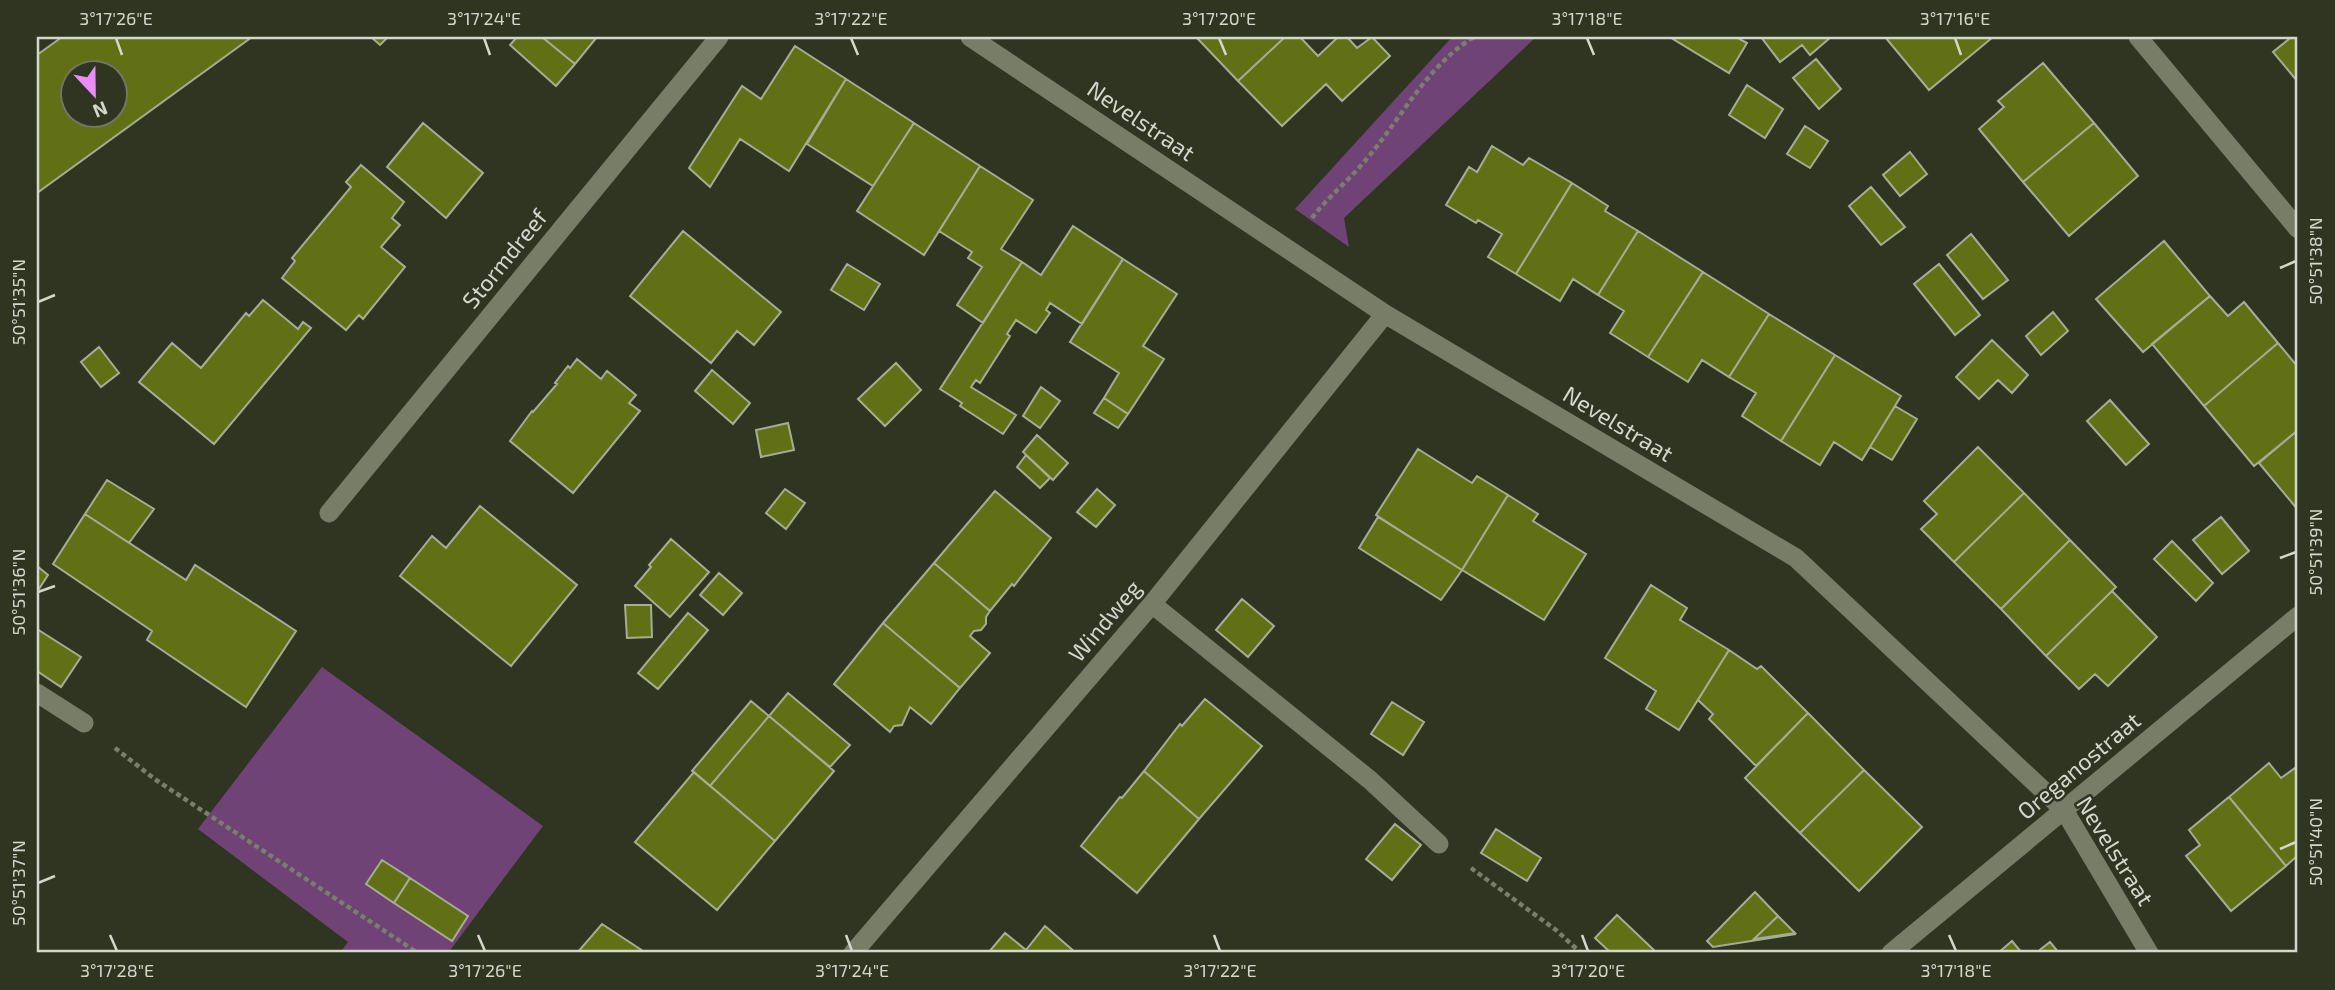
<svg xmlns="http://www.w3.org/2000/svg" width="2335" height="990" viewBox="0 0 2335 990" font-family="'Exo 2',sans-serif">
<style>
.green{fill:#6f4376}
.building{fill:#617015;stroke:#a7ac96;stroke-width:2;fill-rule:evenodd}
.lines{fill:none;stroke-linecap:round;stroke-linejoin:round}
.path{stroke:#7a7e6e;stroke-width:4.5;stroke-dasharray:5 3.5;stroke-linecap:butt}
.minor{stroke:#787d68;stroke-width:19}
.ticks{fill:none;stroke:#d4d7cb;stroke-width:2.5}
.labels{text-anchor:middle;stroke-width:5;stroke-linejoin:round;paint-order:stroke}
.street-label{font-size:23px;fill:#d4d7cb;stroke:#303521}
.neatline{fill:none;stroke:#d4d7cb;stroke-width:2.5}
.ticks-label{font-size:18px;text-anchor:middle;fill:#d4d7cb}
</style>
<rect width="100%" height="100%" fill="#303521"/>
<path class="green" d="M 1452,37 L 1536,37 L 1344,218 L 1349,247 L 1295,209 Z
M 322,667 L 543,826 L 448,953 L 340,953 L 348,942 L 198,829 Z"/>
<path class="building" d="M 62,37 L 252,37 L 37,193 L 37,55 ZM 74,74 L 116,74 L 116,116 L 74,116 Z
M 371,37 L 388,37 L 380,45 Z
M 517,37 L 542,37 L 575,64 L 556,86 L 510,45 Z
M 542,37 L 597,37 L 575,64 Z
M 1196,37 L 1285,37 L 1238,81 Z
M 1285,37 L 1300,37 L 1318,56 L 1338,37 L 1347,37 L 1357,48 L 1372,37 L 1390,56 L 1342,101 L 1326,84 L 1282,126 L 1238,81 Z
M 1675,37 L 1736,37 L 1747,43 L 1729,73 L 1673,39 Z
M 1761,37 L 1831,37 L 1810,55 L 1802,45 L 1780,62 Z
M 1885,37 L 1993,37 L 1929,90 Z
M 2287,37 L 2298,37 L 2298,82 L 2273,52 L 2289,39 Z
M 795,46 L 846,79 L 789,171 L 740,139 L 710,187 L 689,168 L 742,86 L 761,99 Z
M 1816,59 L 1841,89 L 1819,109 L 1793,78 Z
M 2043,63 L 2094,123 L 2023,182 L 1979,129 L 2004,107 L 1998,101 Z
M 846,79 L 914,123 L 873,186 L 807,144 Z
M 1747,85 L 1783,109 L 1765,138 L 1729,115 Z
M 423,123 L 483,173 L 446,218 L 387,167 Z
M 914,123 L 980,166 L 924,255 L 857,211 Z
M 2094,123 L 2138,176 L 2069,236 L 2023,182 Z
M 1805,126 L 1828,141 L 1810,168 L 1787,154 Z
M 1492,146 L 1523,165 L 1529,158 L 1572,183 L 1516,274 L 1488,257 L 1502,234 L 1478,220 L 1476,223 L 1446,205 L 1469,167 L 1477,172 Z
M 1910,152 L 1927,174 L 1900,196 L 1883,175 Z
M 361,165 L 404,202 L 392,218 L 400,225 L 381,247 L 405,267 L 363,319 L 359,315 L 346,330 L 282,278 L 295,261 L 292,258 L 351,187 L 346,182 Z
M 980,166 L 1033,200 L 1001,249 L 1022,262 L 983,323 L 957,305 L 982,267 L 968,258 L 972,252 L 939,231 Z
M 1572,183 L 1608,206 L 1605,211 L 1638,231 L 1598,295 L 1573,279 L 1560,301 L 1516,274 Z
M 1871,187 L 1905,227 L 1881,245 L 1849,206 Z
M 1073,226 L 1123,259 L 1082,324 L 1050,303 L 1046,310 L 1050,313 L 1036,333 L 1016,320 L 1007,334 L 1010,336 L 980,383 L 976,380 L 971,387 L 1016,415 L 1003,434 L 960,406 L 962,403 L 940,389 L 1022,262 L 1041,275 Z
M 683,231 L 781,312 L 754,345 L 737,331 L 711,363 L 630,296 Z
M 1638,231 L 1703,272 L 1648,357 L 1610,333 L 1624,311 L 1598,295 Z
M 1971,234 L 2008,280 L 1983,299 L 1947,255 Z
M 2164,241 L 2210,296 L 2143,352 L 2096,299 Z
M 1123,259 L 1177,294 L 1143,346 L 1164,359 L 1128,414 L 1104,398 L 1119,373 L 1070,342 Z
M 847,264 L 880,284 L 864,310 L 831,290 Z
M 1939,264 L 1980,315 L 1955,335 L 1914,284 Z
M 1703,272 L 1769,314 L 1729,377 L 1702,360 L 1688,382 L 1648,357 Z
M 2210,296 L 2228,316 L 2244,302 L 2278,343 L 2204,406 L 2152,344 Z
M 263,300 L 298,329 L 303,322 L 311,328 L 214,444 L 139,382 L 172,343 L 201,368 L 246,313 L 249,316 Z
M 2053,312 L 2068,331 L 2041,355 L 2026,336 Z
M 1769,314 L 1835,355 L 1781,441 L 1742,416 L 1756,393 L 1729,377 Z
M 1992,340 L 2028,375 L 2012,393 L 1998,380 L 1979,399 L 1956,377 Z
M 2278,343 L 2298,367 L 2298,430 L 2254,466 L 2204,406 Z
M 99,347 L 119,373 L 101,387 L 81,362 Z
M 1835,355 L 1901,396 L 1862,460 L 1834,442 L 1820,465 L 1781,441 Z
M 577,359 L 601,379 L 607,371 L 636,395 L 629,403 L 640,411 L 573,493 L 510,441 L 532,411 L 533,412 L 557,384 L 555,383 L 568,366 L 570,368 Z
M 896,363 L 921,390 L 885,426 L 858,399 Z
M 712,370 L 750,403 L 733,424 L 695,391 Z
M 1041,387 L 1060,401 L 1040,428 L 1023,416 Z
M 1104,398 L 1128,414 L 1118,428 L 1094,413 Z
M 2110,400 L 2149,444 L 2126,465 L 2087,421 Z
M 1895,406 L 1917,419 L 1892,460 L 1870,447 Z
M 788,423 L 794,450 L 761,457 L 756,430 Z
M 2298,430 L 2298,510 L 2259,463 Z
M 1037,435 L 1068,463 L 1053,480 L 1023,452 Z
M 1978,447 L 2024,493 L 1954,562 L 1921,529 L 1937,514 L 1924,501 Z
M 1418,449 L 1472,483 L 1477,476 L 1508,495 L 1462,570 L 1376,515 Z
M 1026,455 L 1050,478 L 1040,488 L 1017,467 Z
M 107,480 L 154,509 L 129,543 L 85,514 Z
M 785,489 L 805,503 L 786,529 L 766,513 Z
M 1097,489 L 1115,505 L 1096,527 L 1077,512 Z
M 995,491 L 1051,538 L 1014,586 L 1012,584 L 990,611 L 934,563 Z
M 2024,493 L 2070,540 L 2001,609 L 1954,562 Z
M 1508,495 L 1538,514 L 1533,521 L 1586,554 L 1544,620 L 1462,570 Z
M 480,506 L 577,585 L 511,666 L 400,576 L 432,536 L 446,548 Z
M 85,514 L 186,580 L 195,565 L 296,631 L 246,707 L 147,640 L 152,631 L 53,564 Z
M 1378,517 L 1462,570 L 1441,600 L 1359,548 Z
M 2221,517 L 2249,551 L 2222,574 L 2193,540 Z
M 671,539 L 709,572 L 670,617 L 635,586 L 651,567 L 649,565 Z
M 2070,540 L 2116,587 L 2046,656 L 2001,609 Z
M 2172,541 L 2213,583 L 2196,601 L 2154,559 Z
M 934,563 L 990,611 L 986,617 L 986,624 L 981,630 L 974,631 L 970,636 L 990,653 L 960,688 L 883,623 Z
M 37,566 L 48,575 L 37,592 Z
M 719,573 L 742,593 L 723,615 L 700,595 Z
M 1651,585 L 1687,608 L 1680,620 L 1729,650 L 1679,730 L 1646,709 L 1656,691 L 1605,658 Z
M 2112,591 L 2157,637 L 2108,686 L 2095,674 L 2079,689 L 2046,656 Z
M 1242,599 L 1274,626 L 1248,657 L 1216,630 Z
M 625,605 L 651,605 L 652,637 L 627,638 Z
M 688,613 L 708,630 L 658,689 L 638,673 Z
M 883,623 L 960,688 L 931,724 L 910,707 L 902,725 L 894,726 L 890,732 L 834,684 Z
M 37,629 L 81,657 L 61,687 L 37,671 Z
M 1729,650 L 1757,669 L 1761,666 L 1808,713 L 1756,766 L 1709,719 L 1713,714 L 1698,700 Z
M 788,693 L 850,745 L 830,767 L 769,716 Z
M 1205,699 L 1262,746 L 1199,819 L 1144,771 L 1180,724 L 1182,726 Z
M 751,701 L 769,716 L 710,786 L 692,771 Z
M 1392,702 L 1424,722 L 1403,755 L 1371,734 Z
M 1808,713 L 1864,770 L 1800,833 L 1745,778 Z
M 769,716 L 834,771 L 775,841 L 710,786 Z
M 2269,763 L 2281,778 L 2295,768 L 2298,772 L 2298,855 L 2286,866 L 2229,797 Z
M 1864,770 L 1922,827 L 1859,891 L 1800,833 Z
M 1144,771 L 1199,819 L 1137,893 L 1081,846 L 1120,797 L 1122,798 Z
M 694,772 L 775,841 L 717,910 L 635,842 Z
M 2229,797 L 2286,866 L 2231,911 L 2186,856 L 2200,845 L 2189,830 Z
M 1395,824 L 1421,845 L 1392,880 L 1366,859 Z
M 1496,829 L 1541,858 L 1527,881 L 1481,853 Z
M 382,860 L 410,878 L 394,903 L 366,884 Z
M 410,878 L 468,916 L 452,941 L 394,903 Z
M 1755,892 L 1778,916 L 1754,939 L 1796,934 L 1713,947 L 1707,941 Z
M 1617,915 L 1657,953 L 1611,953 L 1595,938 Z
M 1778,916 L 1795,933 L 1754,939 Z
M 602,924 L 646,953 L 577,953 Z
M 1045,926 L 1076,953 L 988,953 L 1005,933 L 1026,950 Z
M 2012,941 L 2022,953 L 1998,953 Z
M 2050,942 L 2059,953 L 2036,953 Z"/>
<g class="lines">
<path class="path" d="M 1312,218 C 1327,198 1347,182 1364,162 C 1400,121 1426,66 1474,37
M 115,748 L 156,780 L 418,953
M 1471,868 L 1556,930 L 1581,953"/>
<path class="minor" d="M 970,37 L 1385,314 L 1796,558 L 2064,810 L 2149,953
M 2138,37 L 2298,229
M 329,513 L 719,37
M 1152,604 L 1370,780 L 1439,844
M 37,693 L 84,723
M 853,953 L 1152,604 L 1385,314
M 1891,953 L 2298,616"/>
</g>
<path class="ticks" d="M 116,38 L 122,55M 484,38 L 490,55M 851,38 L 858,55M 1219,38 L 1226,55M 1587,38 L 1594,55M 1955,38 L 1961,55M 2280,268 L 2296,261M 38,302 L 55,295M 2280,558 L 2296,552M 38,592 L 55,586M 2280,849 L 2296,842M 38,883 L 55,876M 110,935 L 117,951M 478,935 L 485,951M 846,935 L 852,951M 1214,935 L 1220,951M 1582,935 L 1588,951M 1949,935 L 1956,951"/>
<g class="labels">
<g class="street-label">
<text transform="translate(1141 121) rotate(34)" y="8">Nevelstraat</text>
<text transform="translate(505 259) rotate(-51)" y="8">Stormdreef</text>
<text transform="translate(1618 424) rotate(31)" y="8">Nevelstraat</text>
<text transform="translate(1105 621) rotate(-50)" y="8">Windweg</text>
<text transform="translate(2079 766) rotate(-40)" y="8">Oreganostraat</text>
<text transform="translate(2115 851) rotate(58)" y="8">Nevelstraat</text>
</g>
</g>
<rect width="2335" height="990" fill="none" stroke="#303521" stroke-width="77"/>
<g transform="translate(94 94) rotate(158)"><circle r="33" fill="#303521" stroke="#727665" stroke-width="2"/>
<path d="M0-5L12 26L0 18L-12 26Z" fill="#ec8cfb"/>
<text y="-10" font-size="19" font-weight="bold" text-anchor="middle" fill="#d4d7cb">N</text>
</g>
<rect x="38" y="38" width="2258" height="913" class="neatline"/>
<g class="ticks-label">
<text x="116" y="25">3°17'26"E</text>
<text x="484" y="25">3°17'24"E</text>
<text x="851" y="25">3°17'22"E</text>
<text x="1219" y="25">3°17'20"E</text>
<text x="1587" y="25">3°17'18"E</text>
<text x="1955" y="25">3°17'16"E</text>
<text transform="translate(2316 261) rotate(-90)" y="6">50°51'38"N</text>
<text transform="translate(19 302) rotate(-90)" y="6">50°51'35"N</text>
<text transform="translate(2316 552) rotate(-90)" y="6">50°51'39"N</text>
<text transform="translate(19 592) rotate(-90)" y="6">50°51'36"N</text>
<text transform="translate(2316 842) rotate(-90)" y="6">50°51'40"N</text>
<text transform="translate(19 883) rotate(-90)" y="6">50°51'37"N</text>
<text x="117" y="977">3°17'28"E</text>
<text x="485" y="977">3°17'26"E</text>
<text x="852" y="977">3°17'24"E</text>
<text x="1220" y="977">3°17'22"E</text>
<text x="1588" y="977">3°17'20"E</text>
<text x="1956" y="977">3°17'18"E</text>
</g>
</svg>
